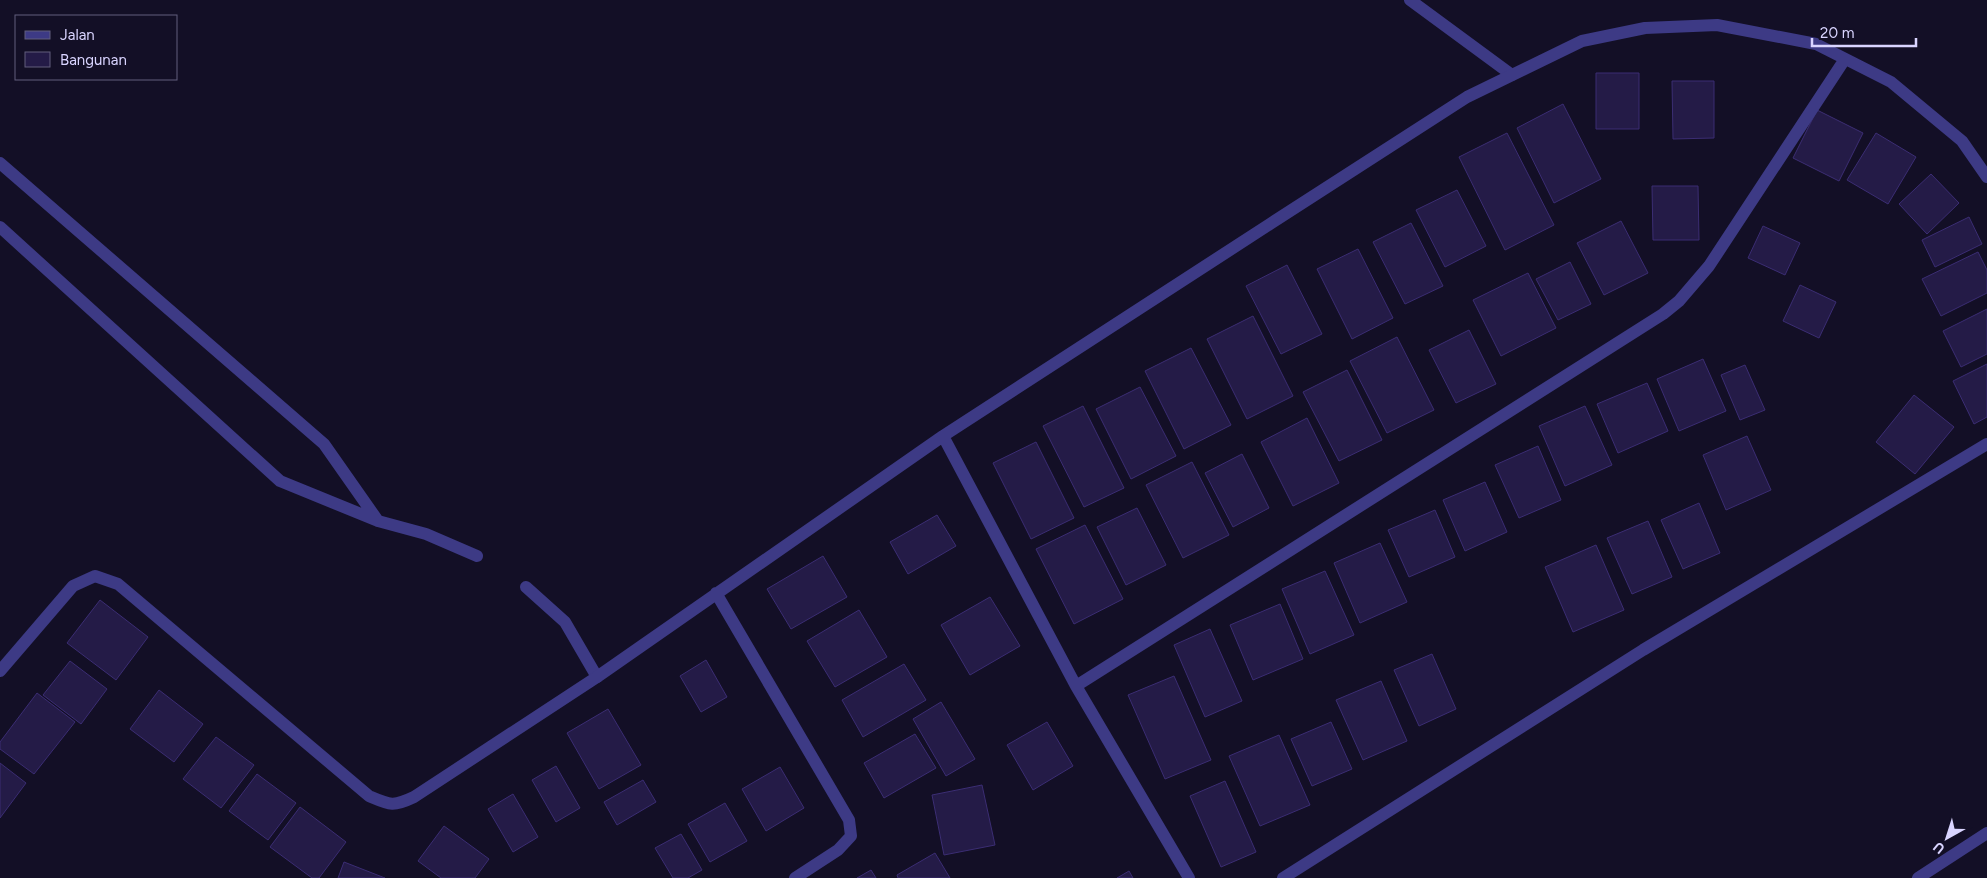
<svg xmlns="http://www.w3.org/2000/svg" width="1987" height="878" viewBox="0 0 1987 878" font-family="Figtree,sans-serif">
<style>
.building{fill:#241b47;stroke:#3b2d73}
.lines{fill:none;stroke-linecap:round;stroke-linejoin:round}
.service{stroke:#3d3a85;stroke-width:12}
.minor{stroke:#3d3a85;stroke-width:12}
</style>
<rect width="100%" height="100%" fill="#130f26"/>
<path class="building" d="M 1596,73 L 1639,73 L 1639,129 L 1596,129 Z
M 1672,81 L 1714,81 L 1714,138 L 1673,139 Z
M 1563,104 L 1601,179 L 1554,203 L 1517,128 Z
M 1817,110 L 1863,133 L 1839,181 L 1793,158 Z
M 1507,133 L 1554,225 L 1505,250 L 1459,157 Z
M 1876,133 L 1916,157 L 1888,204 L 1847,180 Z
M 1931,174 L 1959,203 L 1927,234 L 1899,204 Z
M 1652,186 L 1698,186 L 1699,240 L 1653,240 Z
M 1457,190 L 1486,246 L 1445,267 L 1416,210 Z
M 1969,217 L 1982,244 L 1935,267 L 1922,240 Z
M 1621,221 L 1648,273 L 1604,295 L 1577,243 Z
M 1411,223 L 1443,286 L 1405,304 L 1373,242 Z
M 1763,226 L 1800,243 L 1785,275 L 1748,258 Z
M 1358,249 L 1393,318 L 1352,339 L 1317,269 Z
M 1978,252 L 1987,270 L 1987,293 L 1941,316 L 1922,279 Z
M 1570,262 L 1591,304 L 1558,320 L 1536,279 Z
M 1287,265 L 1322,334 L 1281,354 L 1246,286 Z
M 1528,273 L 1556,328 L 1501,356 L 1473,300 Z
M 1800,285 L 1836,302 L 1819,338 L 1783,321 Z
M 1987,309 L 1987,354 L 1961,367 L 1943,331 Z
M 1253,316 L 1293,396 L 1247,419 L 1207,339 Z
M 1469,330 L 1496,384 L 1456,403 L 1429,350 Z
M 1397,337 L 1434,410 L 1387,433 L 1350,361 Z
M 1191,348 L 1231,425 L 1184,449 L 1145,371 Z
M 1703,359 L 1726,411 L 1679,431 L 1657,379 Z
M 1987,364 L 1987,417 L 1974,424 L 1953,381 Z
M 1745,365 L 1765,410 L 1740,420 L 1721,375 Z
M 1347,370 L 1382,440 L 1339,461 L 1303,392 Z
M 1647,383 L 1668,431 L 1618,453 L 1597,404 Z
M 1140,387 L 1176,456 L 1131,479 L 1096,409 Z
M 1914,395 L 1954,427 L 1915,474 L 1876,442 Z
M 1083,406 L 1124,488 L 1084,507 L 1043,426 Z
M 1585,406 L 1612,465 L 1565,486 L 1539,426 Z
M 1307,418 L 1339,483 L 1293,506 L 1261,442 Z
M 1747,436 L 1771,490 L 1726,510 L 1703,455 Z
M 1036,442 L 1074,518 L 1031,539 L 993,463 Z
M 1538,446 L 1561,500 L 1519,518 L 1495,465 Z
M 1242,454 L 1269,508 L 1233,527 L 1205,473 Z
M 1192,462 L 1229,535 L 1183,558 L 1146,485 Z
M 1485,482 L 1507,532 L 1465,551 L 1443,500 Z
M 1699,503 L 1720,553 L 1683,569 L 1661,520 Z
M 1137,508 L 1166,565 L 1126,585 L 1097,527 Z
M 1435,510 L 1455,557 L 1409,577 L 1388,530 Z
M 937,515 L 956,546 L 908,574 L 890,542 Z
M 1648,521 L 1672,577 L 1632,594 L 1607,538 Z
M 1085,525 L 1123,599 L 1074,624 L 1036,549 Z
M 1380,543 L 1407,602 L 1360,623 L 1334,563 Z
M 1596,545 L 1624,610 L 1573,632 L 1545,567 Z
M 823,556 L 847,597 L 791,629 L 767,589 Z
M 1325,571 L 1354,635 L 1310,654 L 1282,589 Z
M 990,597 L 1020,646 L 970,675 L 941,625 Z
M 100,600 L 148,637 L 116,680 L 67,643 Z
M 1280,604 L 1303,659 L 1253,680 L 1230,625 Z
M 859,610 L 887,657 L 835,687 L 807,641 Z
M 1210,629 L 1242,701 L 1205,717 L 1174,645 Z
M 1432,654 L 1456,709 L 1419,726 L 1394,670 Z
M 706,660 L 727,697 L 701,712 L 680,676 Z
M 70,661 L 107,689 L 81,724 L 43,695 Z
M 904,664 L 926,700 L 863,737 L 842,700 Z
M 1174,676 L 1211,760 L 1165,779 L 1128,695 Z
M 1381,681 L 1407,741 L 1363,760 L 1336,700 Z
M 159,690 L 203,724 L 174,762 L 130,729 Z
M 37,693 L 75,722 L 34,774 L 0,749 L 0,742 Z
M 941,702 L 975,759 L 946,776 L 913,719 Z
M 608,709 L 641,765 L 599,789 L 567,733 Z
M 1047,722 L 1073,766 L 1033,790 L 1007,745 Z
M 1331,722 L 1352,769 L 1312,786 L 1291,739 Z
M 915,734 L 936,768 L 884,798 L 864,763 Z
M 1279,735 L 1310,805 L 1260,826 L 1229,756 Z
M 216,737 L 254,765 L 221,808 L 183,779 Z
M 0,763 L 26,783 L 0,818 Z
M 556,766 L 580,808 L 556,822 L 532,780 Z
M 780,767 L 804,808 L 766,831 L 742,789 Z
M 257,774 L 296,803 L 268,840 L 229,811 Z
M 643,780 L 656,802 L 617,825 L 604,802 Z
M 1225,781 L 1256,852 L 1221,867 L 1190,796 Z
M 982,785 L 995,845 L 944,855 L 932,795 Z
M 513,794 L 538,837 L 513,852 L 488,809 Z
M 725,803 L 747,841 L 710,862 L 688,824 Z
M 300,807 L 346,842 L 319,878 L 312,878 L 270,847 Z
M 444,826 L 489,859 L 475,878 L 441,878 L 418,861 Z
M 681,834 L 702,870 L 688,878 L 673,878 L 655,848 Z
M 935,853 L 950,878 L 898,878 L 897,875 Z
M 344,862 L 385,878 L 338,878 Z
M 871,870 L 876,878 L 857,878 Z
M 1129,871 L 1133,878 L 1117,878 Z"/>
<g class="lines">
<path class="service" d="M 1410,0 L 1512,75
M 0,163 L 324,444 L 378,521
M 0,227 L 280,481 L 378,521 L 426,534 L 477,556
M 526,587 L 565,622 L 597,677"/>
<path class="minor" d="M 943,436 L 1076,686 L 1189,878
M 716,593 L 849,820 L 851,836 L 838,850 L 795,878
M 0,671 L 73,586 L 95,576 L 118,584 L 369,796 C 390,805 393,807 414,797 L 597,677 L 943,436 L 1270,224 L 1467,97 L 1582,41 L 1645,28 L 1717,25 L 1816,44 L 1891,82 L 1962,141 L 1987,177
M 1076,686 L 1663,314 L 1679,301 L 1709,266 L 1845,59
M 1283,878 L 1643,650 L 1987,444
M 1918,878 L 1987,833"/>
</g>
<rect x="15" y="15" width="162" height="65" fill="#130f26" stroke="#625e7d"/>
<rect x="25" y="31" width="25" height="8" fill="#3d3a85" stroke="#625e7d"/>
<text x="60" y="40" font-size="15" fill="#d9d4ff">Jalan</text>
<rect x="25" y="52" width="25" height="15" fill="#241b47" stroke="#625e7d"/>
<text x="60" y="65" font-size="15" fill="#d9d4ff">Bangunan</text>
<g transform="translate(1947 838) rotate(219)" stroke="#130f26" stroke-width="4" paint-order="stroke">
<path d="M0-4L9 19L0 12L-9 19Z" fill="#d9d4ff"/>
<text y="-8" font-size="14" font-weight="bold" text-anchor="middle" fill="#d9d4ff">U</text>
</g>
<path d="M1812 38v8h104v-8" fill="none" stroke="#d9d4ff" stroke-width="2.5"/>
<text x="1820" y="38" font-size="15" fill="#d9d4ff" stroke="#130f26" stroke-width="4" paint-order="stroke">20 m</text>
</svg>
